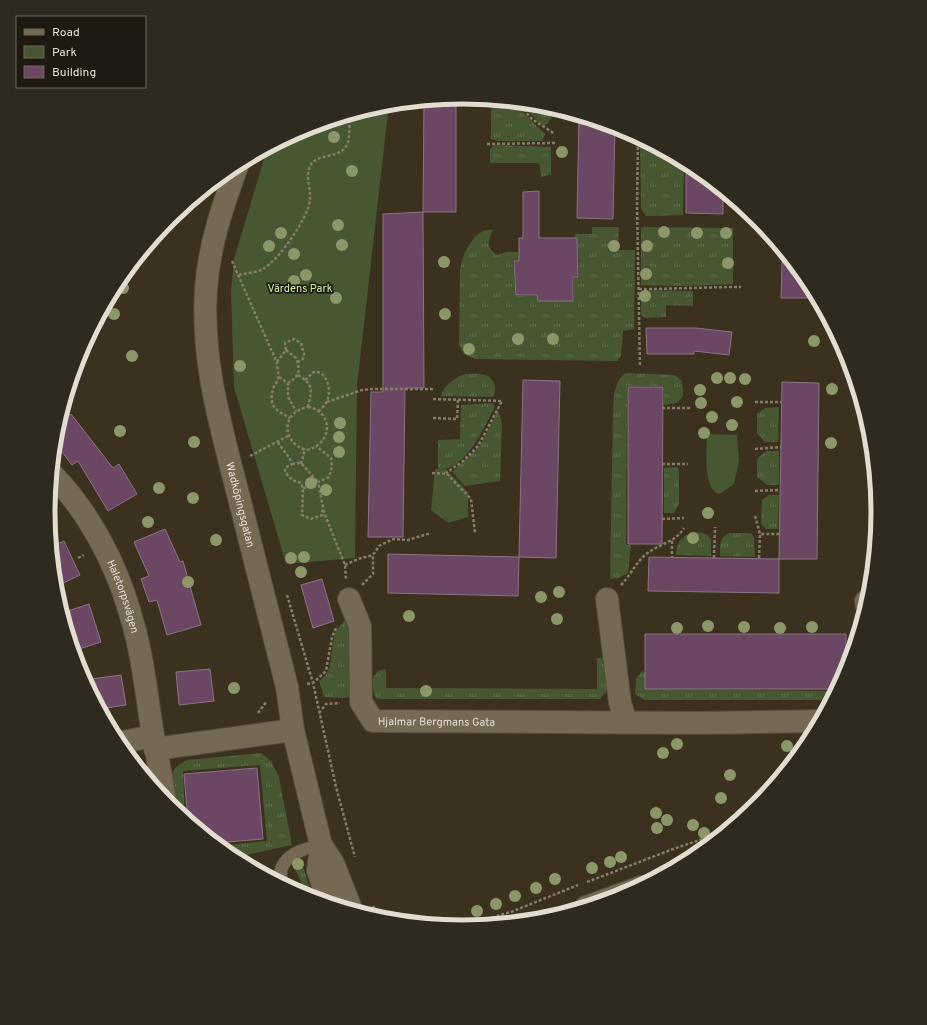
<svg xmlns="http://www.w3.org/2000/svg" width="927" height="1025" viewBox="0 0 927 1025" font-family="Overpass,sans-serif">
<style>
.grass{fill:url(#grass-tufts)}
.green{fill:#475731}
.building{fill:#6b4763;stroke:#8a7484}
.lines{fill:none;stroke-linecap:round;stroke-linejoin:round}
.lane-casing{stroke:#554c3b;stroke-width:14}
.street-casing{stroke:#554c3b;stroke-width:24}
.secondary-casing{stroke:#554c3b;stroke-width:24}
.path{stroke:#857c6c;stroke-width:2.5;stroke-dasharray:3 2;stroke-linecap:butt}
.lane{stroke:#766954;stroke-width:12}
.street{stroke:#766954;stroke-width:22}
.secondary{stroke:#766954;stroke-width:22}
.tree{fill:#8c9769}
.labels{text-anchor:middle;stroke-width:3.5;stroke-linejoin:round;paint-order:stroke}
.park-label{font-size:11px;fill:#cdeaa6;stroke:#1f1a11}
.street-label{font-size:11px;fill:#e3dcd0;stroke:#1f1a11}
.rim{fill:none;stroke:#e3dcd0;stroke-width:5}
</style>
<defs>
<pattern id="grass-tufts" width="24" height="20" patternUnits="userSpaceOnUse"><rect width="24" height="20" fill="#475731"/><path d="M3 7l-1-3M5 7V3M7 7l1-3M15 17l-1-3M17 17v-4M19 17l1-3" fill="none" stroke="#616f4e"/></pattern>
</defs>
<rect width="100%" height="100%" fill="#3c311e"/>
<path class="grass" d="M 491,100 L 513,102 L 545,134 L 542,141 L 498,141 L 491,139 Z
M 519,103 L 552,107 C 552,115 552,122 544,126 L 541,124 Z
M 640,138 L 684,162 L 683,215 L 646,216 L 641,208 Z
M 495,145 L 551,147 L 551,174 L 541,177 L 539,163 L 490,163 L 490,149 Z
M 592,227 L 619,227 L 618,250 L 635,250 L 634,329 L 623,331 L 621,356 L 617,361 L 475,359 L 464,354 L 459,345 L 460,270 C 462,255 474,227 493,230 C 488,239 486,249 497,255 L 506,252 L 518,252 L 519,260 L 513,261 L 516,296 L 537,296 L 538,301 L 574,301 L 574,278 L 579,277 L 578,243 L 573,242 L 575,234 L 592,234 Z
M 646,227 L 733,228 L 733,284 L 683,286 L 641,285 L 641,228 Z
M 645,290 L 693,291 L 693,306 L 666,305 L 666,317 L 645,318 L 641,314 L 641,292 Z
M 626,373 L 675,375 L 682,381 L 683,396 L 677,403 L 664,405 L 664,386 L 627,386 L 626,545 L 631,545 L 628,573 L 619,578 L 610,579 L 613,407 C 614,396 615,379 626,373 Z
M 465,374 C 471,374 479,373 485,375 C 495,377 497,390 493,397 L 441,396 C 444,385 455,377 465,374 Z
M 492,403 L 495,406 C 483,430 467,468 438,471 L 438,440 L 460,439 L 461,405 Z
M 779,407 L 778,442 L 765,442 L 757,433 L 757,414 L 765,408 Z
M 498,411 L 502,423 L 500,481 L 465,486 L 452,472 L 479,447 Z
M 766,451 L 779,451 L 779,485 L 767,485 L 757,477 L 757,459 Z
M 675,467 L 678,468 L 679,473 L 679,504 L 674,513 L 664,513 L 664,468 Z
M 769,495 L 779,495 L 778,529 L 765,529 L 761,523 L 762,500 Z
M 698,532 L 706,534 L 711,539 L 711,556 L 676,555 C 676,541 684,533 698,532 Z
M 728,533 L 751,533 L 754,538 L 755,557 L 720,556 C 720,547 719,539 728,533 Z
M 347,618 L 351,623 L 350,696 L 345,698 L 324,697 L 319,681 C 336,669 329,651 335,633 C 337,628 343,623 347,618 Z
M 597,658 L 607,658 L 606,692 L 600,699 L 379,699 L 376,698 C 370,687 370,670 386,669 L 386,688 L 597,689 Z
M 642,671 L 645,672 L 645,689 L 837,691 L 832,700 L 645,700 L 635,694 L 636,679 Z
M 261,753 L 271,761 L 279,777 L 292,845 L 233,858 L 218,846 L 267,841 L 260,765 L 183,771 L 185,819 L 172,808 C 171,786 164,771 187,760 Z
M 298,858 L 301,859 L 313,899 L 305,896 L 300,879 L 292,864 L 294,860 Z"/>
<path class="green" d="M 389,104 L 357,386 L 355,558 L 286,564 L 234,387 L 231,291 L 234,259 L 267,149 L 305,129 Z
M 707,434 L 737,435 L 739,461 L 734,484 L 720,494 C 702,491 707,448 707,434 Z
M 445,468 L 468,492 L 468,517 L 448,523 L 431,510 L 435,469 Z"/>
<path class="building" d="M 456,98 L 456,212 L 423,212 L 424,101 Z
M 579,115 L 615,126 L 613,219 L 577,218 Z
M 686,163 L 695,167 L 723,191 L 723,214 L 686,213 Z
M 539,191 L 539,238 L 577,238 L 578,277 L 573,277 L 573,301 L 538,301 L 537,295 L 516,295 L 514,261 L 519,261 L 519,238 L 523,238 L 523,192 Z
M 423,212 L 424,388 L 405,388 L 403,537 L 368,537 L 371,392 L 383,392 L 383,214 Z
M 782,262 L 793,262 L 809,282 L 818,298 L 781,298 Z
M 646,328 L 696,328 L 732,332 L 729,355 L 694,351 L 694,354 L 647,354 Z
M 523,380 L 560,381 L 556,558 L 519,557 Z
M 782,382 L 819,383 L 817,559 L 779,559 Z
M 628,387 L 663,387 L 662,544 L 628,544 Z
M 71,414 L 113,468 L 119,464 L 137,494 L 108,511 L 78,461 L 72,465 L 55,443 L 58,424 Z
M 165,529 L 180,562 L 183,561 L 201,625 L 167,635 L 157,600 L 149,602 L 141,579 L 149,576 L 134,542 Z
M 64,541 L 80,575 L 55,587 L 51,547 Z
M 388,554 L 519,557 L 518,596 L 388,593 Z
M 649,557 L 779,559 L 779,593 L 648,591 Z
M 322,579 L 334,621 L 313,628 L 301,585 Z
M 89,604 L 101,642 L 73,651 L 62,613 Z
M 645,634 L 846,634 L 846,655 L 842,656 L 839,662 L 840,666 L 846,669 L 846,674 L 838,689 L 645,689 Z
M 210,669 L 214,701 L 179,705 L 176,672 Z
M 121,675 L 126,705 L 100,709 L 84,680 Z
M 257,768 L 263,839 L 215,843 L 188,821 L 184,774 Z"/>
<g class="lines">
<defs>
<path id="lane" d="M 846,662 L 850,662
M 281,884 C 281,879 280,871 282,867 C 289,852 307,848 321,845"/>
<g id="street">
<path id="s1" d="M 238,164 C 223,205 209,245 206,289 C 201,360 221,427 238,494 C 254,558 271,623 287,687 L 293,730 L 321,845 L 318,871 L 330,904"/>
<path id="s2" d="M 52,474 C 88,511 116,563 130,613 C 142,651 146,690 152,729 C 156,753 162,777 165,801"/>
<path id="s3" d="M 349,599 L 360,626 L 361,702 L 373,721 L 699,723 L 821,721"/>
<path d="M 607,599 L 620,703 L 626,722"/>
<path d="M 866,601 L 867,606"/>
<path d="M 118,743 L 153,736"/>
<path d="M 155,749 L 293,730"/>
<path d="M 321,845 L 333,863 L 352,911"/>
</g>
<path id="secondary" d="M 586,907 L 641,887"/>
</defs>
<use href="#lane" class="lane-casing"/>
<use href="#street" class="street-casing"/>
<use href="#secondary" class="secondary-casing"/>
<path class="path" d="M 517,102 L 532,119 L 555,134
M 638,137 L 637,206 L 640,367
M 487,144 L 555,143
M 259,160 L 263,151
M 232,261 L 277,363 C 277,368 279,374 278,378 C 278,382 274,385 273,389 C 268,407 277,411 290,418
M 239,275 C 246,273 256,273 263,269 C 279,260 309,217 310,199 C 311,188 305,177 310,166 C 317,152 343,160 348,142 C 350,134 349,123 350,115
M 639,289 C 673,289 707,287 741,287
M 286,350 L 285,343 L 294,339 L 301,343 L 304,354 L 303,359 L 298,362
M 277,362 L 286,350 L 296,358 C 301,370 299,377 288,383
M 298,375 C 314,385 312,389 308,407
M 279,377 L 288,383 L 288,397 L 296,411
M 305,380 L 314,372 C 327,370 332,391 327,401 C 326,404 322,408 319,411
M 433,399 L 502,401 L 478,446 L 463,461 L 446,473
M 327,402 L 362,390 L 372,389 L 433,389
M 755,402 L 781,402
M 308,407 C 334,411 333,445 306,450 C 281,442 281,412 308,407 Z
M 662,408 L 690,408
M 433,418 L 457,419 L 458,400
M 278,442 C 282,450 289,455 292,464 L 285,468 L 285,472 L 292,480 L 301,483 L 303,489 L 302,515 L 311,519 L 322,515 L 323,507 L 318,482 L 329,477 L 332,467 L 331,458 L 316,446
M 755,449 L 781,447
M 54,451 L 57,448
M 250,456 L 288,436
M 292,464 L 299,463 L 302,464 L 318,482
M 301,464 L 305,449
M 662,464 L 688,464
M 432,473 L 447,474 L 471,499 L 475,533
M 306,486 L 312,476
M 303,488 L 318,486
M 755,491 L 780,490
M 323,510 L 345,565 L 346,579
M 755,516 L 760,534 L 780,534
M 662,519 L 684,518
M 672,541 L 672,557
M 78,558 L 84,555
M 714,558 L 715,527
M 759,558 L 760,534
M 345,565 L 358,559 L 373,555
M 362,585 L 373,574 L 373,555 L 379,546 L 393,539 L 408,540 L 431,533
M 621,585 C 630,576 635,564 644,556 C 657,544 675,543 684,528
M 287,595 L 313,683 L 336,787 L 355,857
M 307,684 L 313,683 L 326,671 L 332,637 L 337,626
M 258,713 L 267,701
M 319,713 L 326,704 L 340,703
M 587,882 L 673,849 L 727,831
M 373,906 L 381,920
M 458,927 L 511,912 L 578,885"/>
<use href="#lane" class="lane"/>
<use href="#street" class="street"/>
<use href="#secondary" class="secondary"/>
</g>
<g class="tree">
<circle cx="334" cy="137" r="6"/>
<circle cx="562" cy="152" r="6"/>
<circle cx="352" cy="171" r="6"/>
<circle cx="338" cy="225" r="6"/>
<circle cx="664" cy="232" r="6"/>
<circle cx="281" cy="233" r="6"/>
<circle cx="697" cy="233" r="6"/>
<circle cx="726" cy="233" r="6"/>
<circle cx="342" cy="245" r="6"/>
<circle cx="269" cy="246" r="6"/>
<circle cx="614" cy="246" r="6"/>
<circle cx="647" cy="246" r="6"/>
<circle cx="294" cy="254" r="6"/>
<circle cx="444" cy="262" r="6"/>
<circle cx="728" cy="263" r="6"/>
<circle cx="646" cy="274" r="6"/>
<circle cx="306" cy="275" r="6"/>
<circle cx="294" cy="281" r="6"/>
<circle cx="123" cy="288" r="6"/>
<circle cx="645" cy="296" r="6"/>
<circle cx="336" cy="298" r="6"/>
<circle cx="114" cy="314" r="6"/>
<circle cx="445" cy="314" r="6"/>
<circle cx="518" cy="339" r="6"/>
<circle cx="553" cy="339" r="6"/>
<circle cx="814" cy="341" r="6"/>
<circle cx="469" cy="349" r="6"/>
<circle cx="132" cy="356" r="6"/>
<circle cx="240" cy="366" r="6"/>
<circle cx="717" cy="378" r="6"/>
<circle cx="730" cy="378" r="6"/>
<circle cx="745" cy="379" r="6"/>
<circle cx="832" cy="389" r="6"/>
<circle cx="700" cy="390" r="6"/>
<circle cx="737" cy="402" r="6"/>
<circle cx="701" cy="403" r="6"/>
<circle cx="712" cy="417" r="6"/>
<circle cx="340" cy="423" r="6"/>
<circle cx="732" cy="425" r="6"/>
<circle cx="120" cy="431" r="6"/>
<circle cx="704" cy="433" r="6"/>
<circle cx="339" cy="437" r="6"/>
<circle cx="194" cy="442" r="6"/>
<circle cx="831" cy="443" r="6"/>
<circle cx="339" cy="452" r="6"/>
<circle cx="311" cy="483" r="6"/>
<circle cx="159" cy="488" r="6"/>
<circle cx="326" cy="490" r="6"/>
<circle cx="193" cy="498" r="6"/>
<circle cx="708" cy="513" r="6"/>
<circle cx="148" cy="522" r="6"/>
<circle cx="693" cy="538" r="6"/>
<circle cx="216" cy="540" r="6"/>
<circle cx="304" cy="557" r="6"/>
<circle cx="291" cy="558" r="6"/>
<circle cx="301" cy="572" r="6"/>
<circle cx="188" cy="582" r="6"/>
<circle cx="559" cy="592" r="6"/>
<circle cx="541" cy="597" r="6"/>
<circle cx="409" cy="616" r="6"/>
<circle cx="557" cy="619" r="6"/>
<circle cx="708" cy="626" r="6"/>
<circle cx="744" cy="627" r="6"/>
<circle cx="812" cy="627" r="6"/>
<circle cx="677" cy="628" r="6"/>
<circle cx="780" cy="628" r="6"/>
<circle cx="234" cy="688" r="6"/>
<circle cx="426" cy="691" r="6"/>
<circle cx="677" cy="744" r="6"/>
<circle cx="787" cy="746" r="6"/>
<circle cx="663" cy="753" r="6"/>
<circle cx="730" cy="775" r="6"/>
<circle cx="721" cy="798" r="6"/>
<circle cx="656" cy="813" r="6"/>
<circle cx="667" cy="820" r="6"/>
<circle cx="693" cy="825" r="6"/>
<circle cx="657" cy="828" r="6"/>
<circle cx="704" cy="833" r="6"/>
<circle cx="621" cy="857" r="6"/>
<circle cx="610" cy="862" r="6"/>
<circle cx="298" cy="864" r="6"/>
<circle cx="592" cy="868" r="6"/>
<circle cx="555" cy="879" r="6"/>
<circle cx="536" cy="888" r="6"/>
<circle cx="515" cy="896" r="6"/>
<circle cx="496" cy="904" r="6"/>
<circle cx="477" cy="911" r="6"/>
</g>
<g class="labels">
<g class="park-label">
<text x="300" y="292">Värdens Park</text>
</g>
<g class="street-label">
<text dy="4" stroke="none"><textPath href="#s1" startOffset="349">Wadköpingsgatan</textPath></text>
<text dy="4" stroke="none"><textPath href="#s2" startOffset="143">Haletorpsvägen</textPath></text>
<text dy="4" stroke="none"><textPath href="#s3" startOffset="191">Hjalmar Bergmans Gata</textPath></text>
</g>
</g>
<path d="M0 0H927V1025H0ZM55 512a408 408 0 1 1 816 0a408 408 0 1 1-816 0Z" fill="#2f2a20" fill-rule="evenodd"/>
<path class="rim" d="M55 512a408 408 0 1 1 816 0a408 408 0 1 1-816 0Z"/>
<rect x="16" y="16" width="130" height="72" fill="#1f1a11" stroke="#6d685d"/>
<rect x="24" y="29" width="20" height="6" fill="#766954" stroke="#6d685d"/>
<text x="52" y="36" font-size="12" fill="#e3dcd0">Road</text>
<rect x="24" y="46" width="20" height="12" fill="#475731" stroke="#6d685d"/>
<text x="52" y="56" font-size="12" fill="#e3dcd0">Park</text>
<rect x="24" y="66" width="20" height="12" fill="#6b4763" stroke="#6d685d"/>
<text x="52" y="76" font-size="12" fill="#e3dcd0">Building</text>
</svg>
